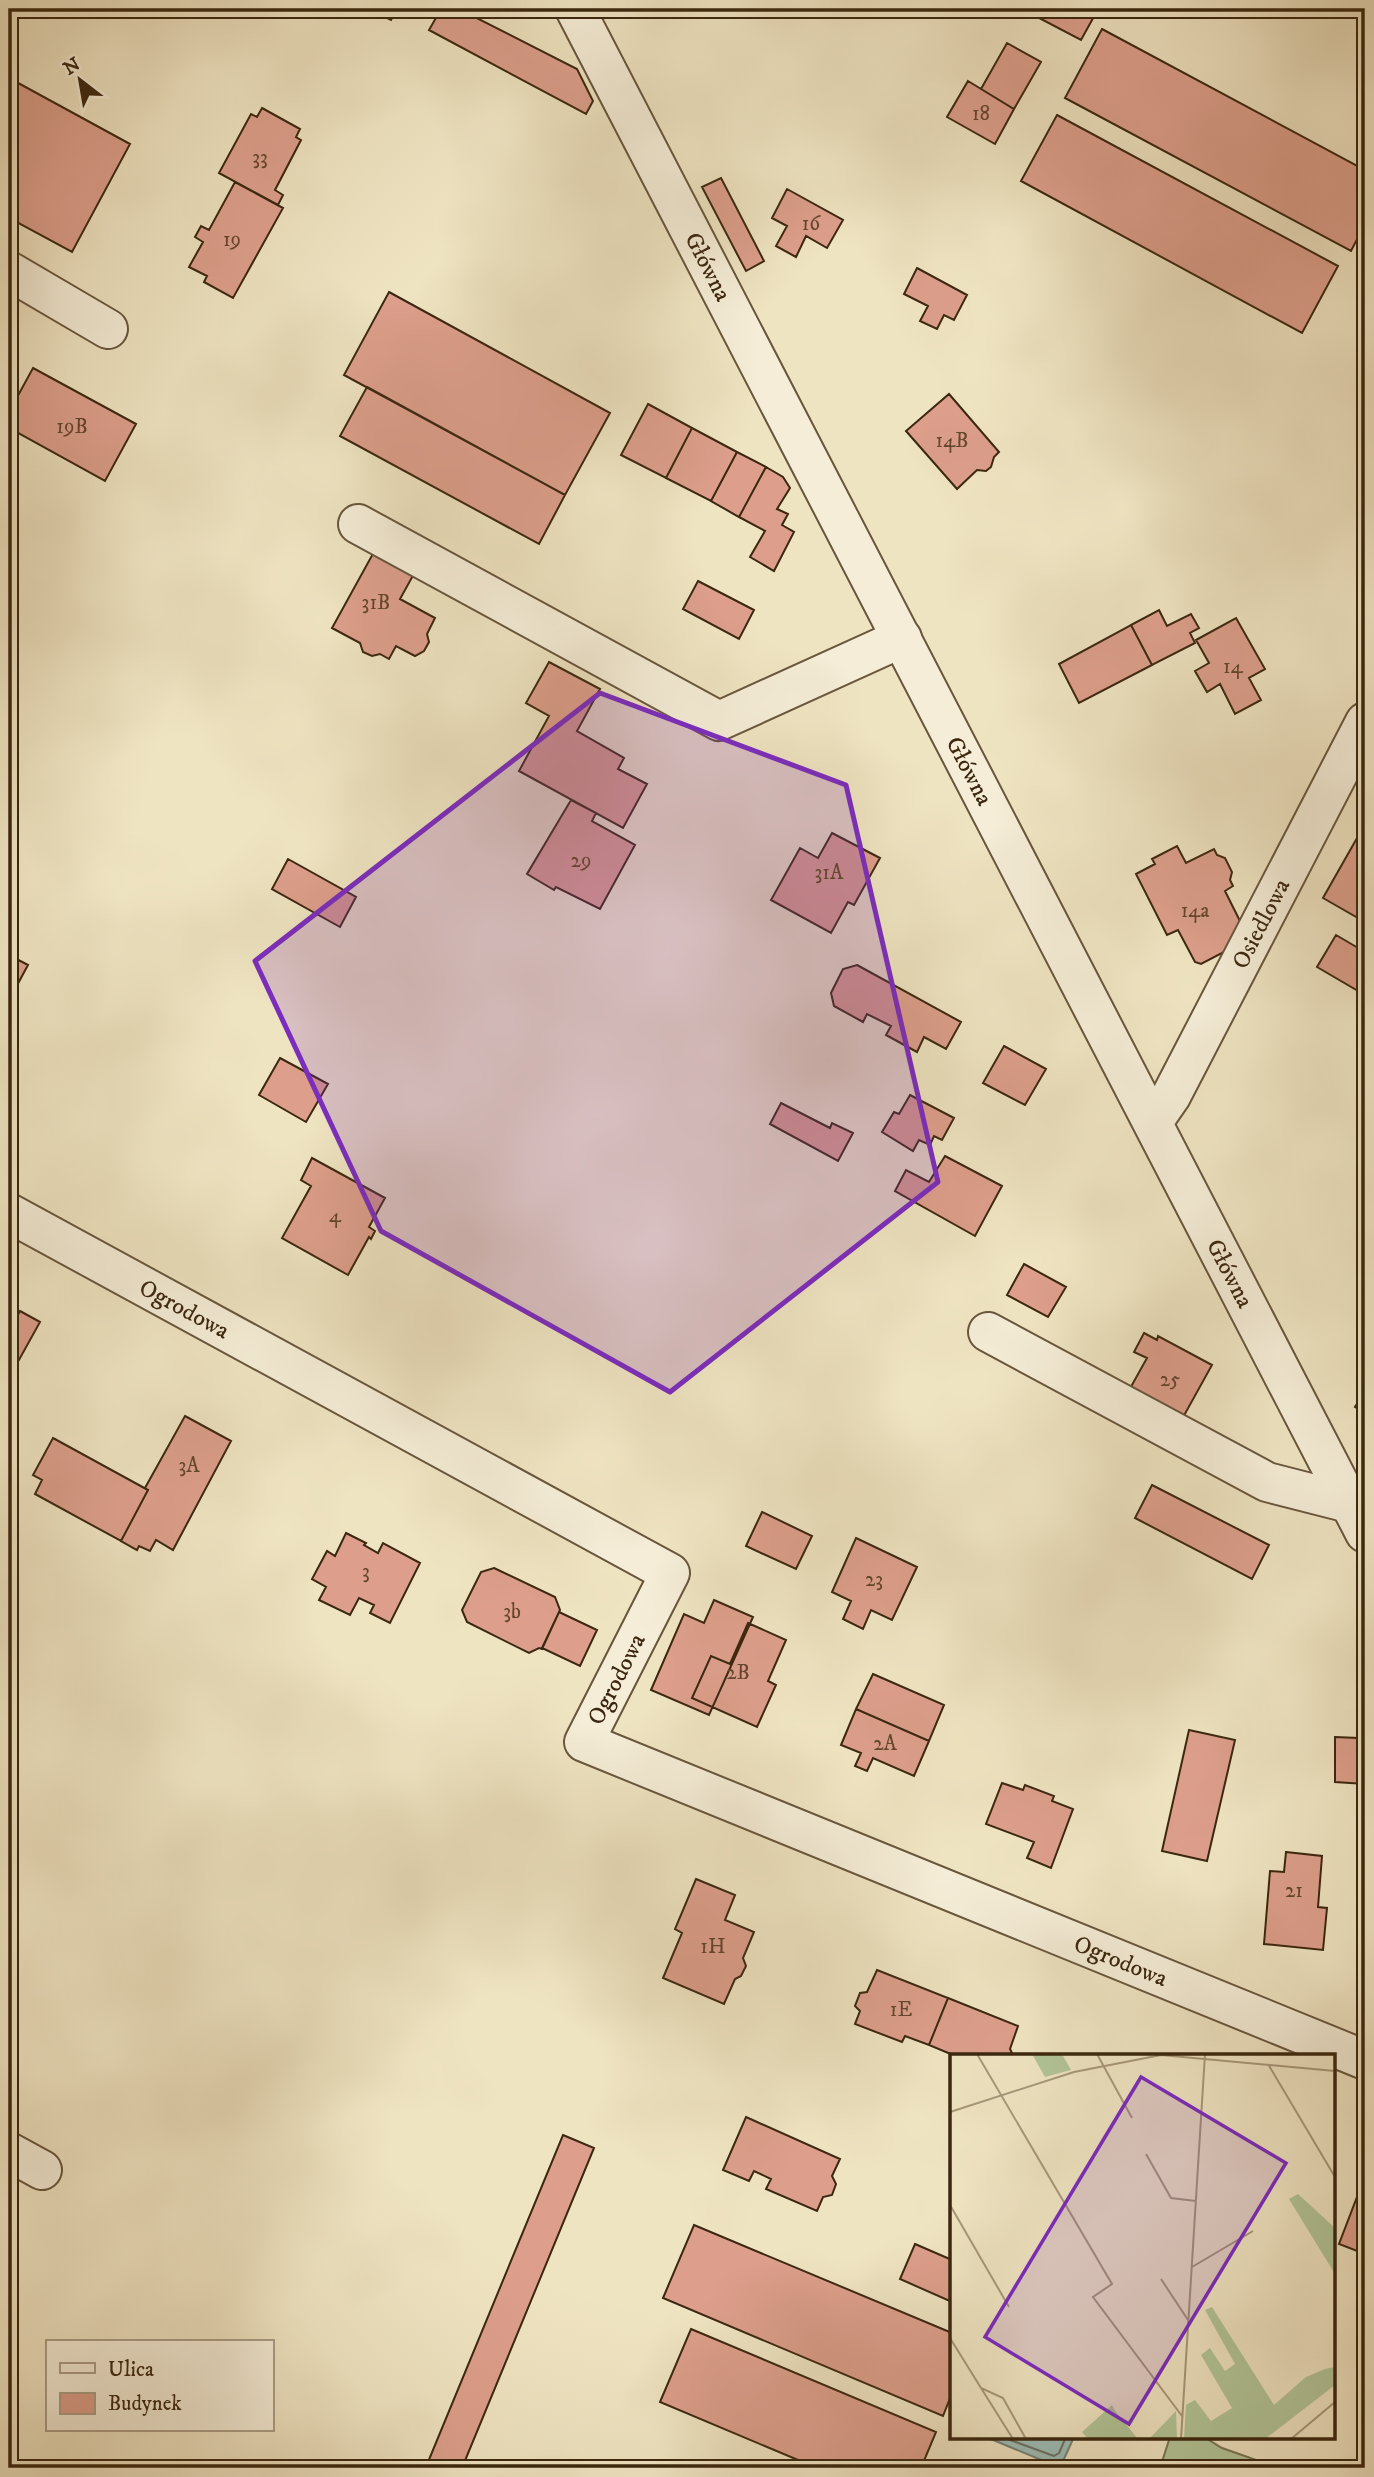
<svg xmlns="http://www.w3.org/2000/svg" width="1374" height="2477" viewBox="0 0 1374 2477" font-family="'IM FELL DW Pica',serif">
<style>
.green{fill:#b2c598;stroke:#767654;stroke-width:2}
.water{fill:#9bbeb9;stroke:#758275;stroke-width:2}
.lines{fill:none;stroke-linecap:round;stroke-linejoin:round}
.shore{stroke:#6b7264;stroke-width:2}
.building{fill:#dd9f8c;stroke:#3b270f;stroke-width:2}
.minor-casing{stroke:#68563c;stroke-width:42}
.minor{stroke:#f5edd7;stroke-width:38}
.marked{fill:#7b2cbf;fill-opacity:0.2;stroke:#7b2cbf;stroke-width:5;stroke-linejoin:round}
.labels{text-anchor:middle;stroke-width:6;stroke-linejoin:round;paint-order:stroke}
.number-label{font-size:21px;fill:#64452e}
.street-label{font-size:24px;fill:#3b270f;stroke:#f5edd7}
.inset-road{fill:none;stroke:#a7987a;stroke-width:2}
.view{fill:#7b2cbf;fill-opacity:0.15;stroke:#7b2cbf;stroke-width:3.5}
.inset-edge{fill:none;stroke:#3b270f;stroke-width:3.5}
</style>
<rect width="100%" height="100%" fill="#efe4c2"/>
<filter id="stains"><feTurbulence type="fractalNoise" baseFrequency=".00286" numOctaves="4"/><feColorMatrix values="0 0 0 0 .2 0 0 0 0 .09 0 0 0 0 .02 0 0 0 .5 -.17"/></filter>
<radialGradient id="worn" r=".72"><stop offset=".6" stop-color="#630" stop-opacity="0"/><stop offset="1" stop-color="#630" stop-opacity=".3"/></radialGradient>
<path class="green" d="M 1170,2437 L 1204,2437 L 1222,2448 L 1279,2468 L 1160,2468 Z"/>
<path class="water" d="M 986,2437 L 1074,2437 L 1064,2459 L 1055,2463 L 1046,2462 Z"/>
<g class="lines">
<path class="shore" d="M 1002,2437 L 1054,2456 L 1059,2453 L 1066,2437"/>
</g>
<path class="building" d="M 369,9 L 397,9 L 391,20 Z
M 441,9 L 459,9 L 577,69 L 593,101 L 586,114 L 429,30 Z
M 1022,9 L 1094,9 L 1097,11 L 1081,40 Z
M 1102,29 L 1365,170 L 1365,224 L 1351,251 L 1065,98 Z
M 1007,43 L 1041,62 L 1014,109 L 981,89 Z
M 9,78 L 130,144 L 72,252 L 9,218 Z
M 968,81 L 1014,109 L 995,144 L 947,117 Z
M 262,108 L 300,129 L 296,137 L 301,140 L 275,190 L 283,195 L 278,205 L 219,173 L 251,114 L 257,117 Z
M 1057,115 L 1338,266 L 1302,333 L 1021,181 Z
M 721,178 L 764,261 L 746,271 L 702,187 Z
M 235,182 L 283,208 L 233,298 L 204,282 L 207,276 L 189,267 L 203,242 L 195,237 L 201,226 L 209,230 Z
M 787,189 L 843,220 L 827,248 L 806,236 L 796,257 L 776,246 L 787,226 L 772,218 Z
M 917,268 L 967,295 L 954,320 L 944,315 L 937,329 L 920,321 L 928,306 L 904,294 Z
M 389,292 L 610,413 L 565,495 L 344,375 Z
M 33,368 L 136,424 L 105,481 L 9,428 L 9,412 Z
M 367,387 L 565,495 L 539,544 L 340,436 Z
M 949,394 L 999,452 L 994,457 L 991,467 L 986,471 L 977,470 L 957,489 L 906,431 Z
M 648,404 L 692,428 L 666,478 L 621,455 Z
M 692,428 L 737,452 L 711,501 L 666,478 Z
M 737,452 L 766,467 L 739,517 L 711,501 Z
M 766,467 L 783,477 L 790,488 L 777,509 L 788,514 L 782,525 L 794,532 L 774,571 L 750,557 L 765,531 L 739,517 Z
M 375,550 L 415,572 L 400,599 L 435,618 L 427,634 L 429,642 L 424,651 L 415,656 L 396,646 L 389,659 L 380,654 L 372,656 L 363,652 L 360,643 L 332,628 Z
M 698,581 L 754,610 L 739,639 L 683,609 Z
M 1159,610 L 1167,626 L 1191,614 L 1199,628 L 1190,633 L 1195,643 L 1152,665 L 1131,625 Z
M 1236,618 L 1265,669 L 1249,678 L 1261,700 L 1235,714 L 1220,684 L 1207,692 L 1195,671 L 1209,663 L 1196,640 Z
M 1131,625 L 1152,665 L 1079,703 L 1059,664 Z
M 549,662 L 600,689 L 577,731 L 624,758 L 618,769 L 647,784 L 623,828 L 519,771 L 549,716 L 526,703 Z
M 571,800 L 596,813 L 592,821 L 635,845 L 600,909 L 556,887 L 554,890 L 527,874 Z
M 1361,831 L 1365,834 L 1365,922 L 1323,898 Z
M 832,833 L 880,858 L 854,905 L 848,902 L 831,933 L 771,900 L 800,848 L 818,858 Z
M 1177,846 L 1186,863 L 1214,849 L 1217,855 L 1225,858 L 1232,872 L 1230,880 L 1233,886 L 1225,891 L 1249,939 L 1201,964 L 1195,962 L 1178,930 L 1167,935 L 1136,874 L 1155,864 L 1152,859 Z
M 288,859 L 356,897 L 340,927 L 272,889 Z
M 1336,935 L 1365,952 L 1365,995 L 1317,967 Z
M 9,955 L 28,965 L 14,991 L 9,988 Z
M 857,965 L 961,1022 L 946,1049 L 924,1037 L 917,1052 L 886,1035 L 891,1026 L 867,1014 L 863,1022 L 834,1006 L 831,993 L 843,969 Z
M 1004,1046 L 1046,1069 L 1025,1105 L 983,1083 Z
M 280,1058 L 328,1084 L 306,1122 L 259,1095 Z
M 910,1095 L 954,1118 L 942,1140 L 934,1136 L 930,1145 L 919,1140 L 913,1151 L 882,1132 L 894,1112 L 899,1114 Z
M 781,1103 L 830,1128 L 832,1123 L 853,1133 L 838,1161 L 770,1124 Z
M 945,1156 L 1002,1186 L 975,1236 L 895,1191 L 906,1170 L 929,1182 Z
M 312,1158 L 385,1198 L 369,1227 L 375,1231 L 371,1239 L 369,1237 L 348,1275 L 282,1238 L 311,1186 L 301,1180 Z
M 1024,1264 L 1066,1287 L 1048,1317 L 1007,1295 Z
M 20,1311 L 40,1322 L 9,1378 L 9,1317 L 15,1320 Z
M 1144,1333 L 1157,1340 L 1158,1336 L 1212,1365 L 1181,1421 L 1128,1392 L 1147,1358 L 1134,1352 Z
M 1365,1391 L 1365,1413 L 1355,1407 Z
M 185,1416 L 231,1441 L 173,1550 L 156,1540 L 150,1551 L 139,1546 L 137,1550 L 121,1541 L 148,1490 L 145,1488 Z
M 53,1438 L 148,1490 L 121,1541 L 35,1494 L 42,1480 L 33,1475 Z
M 1152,1485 L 1269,1545 L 1252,1579 L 1135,1518 Z
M 762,1512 L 812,1536 L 796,1569 L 746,1546 Z
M 346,1533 L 366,1543 L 364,1545 L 378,1553 L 383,1543 L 420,1563 L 390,1623 L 370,1613 L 374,1605 L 359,1598 L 350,1615 L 319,1600 L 326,1587 L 312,1579 L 327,1551 L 335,1556 Z
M 856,1538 L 917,1567 L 892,1620 L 871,1610 L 863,1629 L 843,1619 L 851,1601 L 832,1592 Z
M 494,1568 L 555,1597 L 560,1610 L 542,1649 L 539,1648 L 529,1653 L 467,1622 L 462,1610 L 481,1572 Z
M 714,1600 L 753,1617 L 709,1715 L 651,1690 L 684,1614 L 704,1623 Z
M 559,1612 L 597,1630 L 580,1666 L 542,1648 Z
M 748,1623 L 786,1640 L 768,1681 L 776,1685 L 757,1727 L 692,1698 L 711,1656 L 730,1664 Z
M 873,1674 L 944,1705 L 929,1741 L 856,1709 Z
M 856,1709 L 929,1741 L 914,1776 L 873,1758 L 867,1771 L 855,1766 L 861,1753 L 841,1745 Z
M 1189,1730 L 1235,1740 L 1207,1861 L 1162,1851 Z
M 1335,1737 L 1358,1738 L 1357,1749 L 1365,1749 L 1365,1784 L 1335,1782 Z
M 1002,1783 L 1023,1790 L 1025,1785 L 1054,1796 L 1052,1801 L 1073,1809 L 1051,1868 L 1027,1858 L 1034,1842 L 986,1824 Z
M 1286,1852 L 1322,1856 L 1318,1907 L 1327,1908 L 1323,1950 L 1264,1944 L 1270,1871 L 1284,1872 Z
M 696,1879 L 735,1895 L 725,1920 L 754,1932 L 743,1958 L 746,1966 L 741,1976 L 735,1979 L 724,2004 L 663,1978 L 682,1933 L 675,1929 Z
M 877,1970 L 948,1998 L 929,2045 L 905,2036 L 902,2042 L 855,2024 L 860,2011 L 855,2006 L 860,1993 L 867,1992 Z
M 948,1998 L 1018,2026 L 1010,2049 L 1013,2055 L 953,2055 L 929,2045 Z
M 746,2117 L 840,2159 L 832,2176 L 836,2184 L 832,2195 L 823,2197 L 817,2211 L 766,2189 L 771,2179 L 754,2171 L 749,2181 L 723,2170 Z
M 563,2135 L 594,2148 L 462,2468 L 441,2468 L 428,2462 Z
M 1365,2176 L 1365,2254 L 1339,2244 Z
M 694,2225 L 952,2333 L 952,2393 L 943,2416 L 663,2298 Z
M 915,2244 L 952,2260 L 952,2302 L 900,2279 Z
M 691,2329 L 936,2432 L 921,2468 L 817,2468 L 660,2402 Z"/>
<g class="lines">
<defs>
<g id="minor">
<path id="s1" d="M 575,9 L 1365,1533"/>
<path d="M 9,271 L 108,329"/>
<path d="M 358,524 L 719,721 L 902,638"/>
<path id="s2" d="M 1153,1122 L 1171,1096 L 1365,722"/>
<path id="s3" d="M 9,1213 L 670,1573 L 584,1742 L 1365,2060"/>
<path d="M 988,1332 L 1267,1482 L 1349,1503"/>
<path d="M 9,2152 L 42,2170"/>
</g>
</defs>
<use href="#minor" class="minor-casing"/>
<use href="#minor" class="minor"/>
</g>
<path class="marked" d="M 600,693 L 846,785 L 938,1182 L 670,1392 L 381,1231 L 255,961 Z"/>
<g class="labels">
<g class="number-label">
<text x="981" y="120">18</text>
<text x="260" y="164">33</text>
<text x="811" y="230">16</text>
<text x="232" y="246">19</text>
<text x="72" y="433">19B</text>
<text x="952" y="447">14B</text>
<text x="376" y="609">31B</text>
<text x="1233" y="673">14</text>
<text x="581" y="867">29</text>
<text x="829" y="879">31A</text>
<text x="1195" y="917">14a</text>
<text x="335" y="1222">4</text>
<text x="1170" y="1386">25</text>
<text x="189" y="1472">3A</text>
<text x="366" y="1578">3</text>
<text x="874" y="1586">23</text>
<text x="512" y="1618">3b</text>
<text x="738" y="1679">2B</text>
<text x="885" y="1750">2A</text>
<text x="1294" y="1897">21</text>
<text x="713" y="1953">1H</text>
<text x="901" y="2016">1E</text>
</g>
<g class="street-label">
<text dy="8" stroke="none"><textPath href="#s1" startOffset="290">Główna</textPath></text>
<text dy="8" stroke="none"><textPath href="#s1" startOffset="858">Główna</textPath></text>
<text dy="8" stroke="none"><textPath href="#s2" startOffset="226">Osiedlowa</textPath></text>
<text dy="8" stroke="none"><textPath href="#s1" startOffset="1424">Główna</textPath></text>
<text dy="8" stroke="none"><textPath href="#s3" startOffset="200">Ogrodowa</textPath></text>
<text transform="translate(616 1679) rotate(-63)" y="8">Ogrodowa</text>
<text dy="8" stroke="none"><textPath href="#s3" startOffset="1522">Ogrodowa</textPath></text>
</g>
</g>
<g transform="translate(950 2054)">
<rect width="385" height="385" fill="#efe4c2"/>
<path d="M 82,0 L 112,0 L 121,16 L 95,23 ZM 348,140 L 385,174 L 385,220 L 339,145 ZM 262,253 L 324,351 L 356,323 L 375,315 L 385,313 L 385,331 L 315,385 L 234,385 L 236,351 L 245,346 L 261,367 L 282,354 L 251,301 L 260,294 L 275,317 L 285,310 L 255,256 ZM 162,351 L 165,357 L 188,385 L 138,385 L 132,378 ZM 226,357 L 227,385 L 199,385 Z" fill="#b2c598"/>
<path class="inset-road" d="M 27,0 L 162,230 L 143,243 L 232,362M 147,0 L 182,64M 318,10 L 385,123M 0,58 L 124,18 L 211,1 L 385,17M 196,100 L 221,144 L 246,147M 0,151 L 59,253M 242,213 L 303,177M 211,225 L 238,266M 0,284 L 31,334 L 53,344 L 76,385M 31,334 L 63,385M 231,385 L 255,0M 341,385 L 385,348"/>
<path class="view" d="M 191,23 L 336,109 L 179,370 L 35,283 Z"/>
<rect width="385" height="385" class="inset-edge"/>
</g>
<rect width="1374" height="2477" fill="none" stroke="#efe4c2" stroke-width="35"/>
<rect x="10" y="10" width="1353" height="2456" fill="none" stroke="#3b270f" stroke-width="3.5"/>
<rect x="18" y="18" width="1339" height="2442" fill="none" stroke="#3b270f" stroke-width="2"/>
<rect x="46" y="2340" width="228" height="91" fill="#f5edd7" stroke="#ab9e87" stroke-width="2"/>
<rect x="60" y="2363" width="35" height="10" fill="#f5edd7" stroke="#ab9e87" stroke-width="2"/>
<text x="108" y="2376" font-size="21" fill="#3b270f">Ulica</text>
<rect x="60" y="2393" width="35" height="21" fill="#dd9f8c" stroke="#ab9e87" stroke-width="2"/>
<text x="108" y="2410" font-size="21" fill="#3b270f">Budynek</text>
<g transform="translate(80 80) rotate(329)" stroke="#f5edd7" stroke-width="5" paint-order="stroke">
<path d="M0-5L12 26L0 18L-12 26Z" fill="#3b270f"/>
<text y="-10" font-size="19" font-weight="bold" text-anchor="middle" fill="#3b270f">N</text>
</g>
<rect width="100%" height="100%" filter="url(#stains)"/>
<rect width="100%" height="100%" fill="url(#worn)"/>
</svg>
